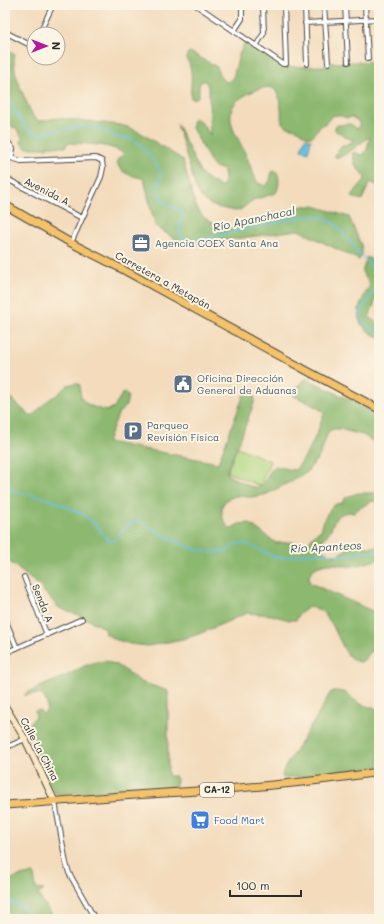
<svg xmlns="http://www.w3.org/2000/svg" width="384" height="924" viewBox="0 0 384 924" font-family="Mali,sans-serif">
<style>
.green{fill:#b0d782;stroke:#6e8156}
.forest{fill:#8cb870;stroke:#5c724e}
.water{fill:#64c0e2;stroke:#487686}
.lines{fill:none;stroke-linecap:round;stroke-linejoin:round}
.stream{stroke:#64c0e2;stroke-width:1.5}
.street-casing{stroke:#494541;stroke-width:6}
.secondary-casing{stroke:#494541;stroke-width:8}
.primary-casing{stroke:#494541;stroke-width:9}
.street{stroke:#fff;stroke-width:4}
.secondary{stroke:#fae7c3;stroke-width:6}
.primary{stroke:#f3c26a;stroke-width:7}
.labels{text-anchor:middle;stroke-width:4;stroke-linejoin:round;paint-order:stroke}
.shield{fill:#fcf5e5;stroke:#6a6863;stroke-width:1}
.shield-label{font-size:9px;font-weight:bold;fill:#2b2b2b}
.street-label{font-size:10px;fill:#2b2b2b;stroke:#fcf5e5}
.service-label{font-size:10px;fill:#4e5e75;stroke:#fcf5e5;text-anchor:start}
.shop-label{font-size:10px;fill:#366cbe;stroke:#fcf5e5;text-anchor:start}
.water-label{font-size:11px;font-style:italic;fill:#3c5862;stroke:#fcf5e5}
</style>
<rect width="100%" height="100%" fill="#fcf5e5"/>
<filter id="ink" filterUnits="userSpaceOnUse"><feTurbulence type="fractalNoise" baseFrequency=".025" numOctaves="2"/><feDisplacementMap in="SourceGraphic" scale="8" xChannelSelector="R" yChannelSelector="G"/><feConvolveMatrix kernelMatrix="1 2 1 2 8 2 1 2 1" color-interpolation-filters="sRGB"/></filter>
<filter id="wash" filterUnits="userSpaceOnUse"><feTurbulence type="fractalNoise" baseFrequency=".012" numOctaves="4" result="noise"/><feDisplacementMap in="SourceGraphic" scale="16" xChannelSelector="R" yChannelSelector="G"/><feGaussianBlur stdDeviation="0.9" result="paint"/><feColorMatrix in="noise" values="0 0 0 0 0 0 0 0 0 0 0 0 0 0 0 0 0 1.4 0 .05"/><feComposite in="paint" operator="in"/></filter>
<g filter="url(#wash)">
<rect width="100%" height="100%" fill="#f3dbbc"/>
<path class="green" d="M 237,447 L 270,461 L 260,486 L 227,472 Z"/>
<path class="forest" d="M 245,42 L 285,67 L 328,66 L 329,63 L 379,61 L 379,186 L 370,182 L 362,200 L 351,197 C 356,191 359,185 365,180 C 364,172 358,171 355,165 C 354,161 354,158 352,154 L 353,153 L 355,152 L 360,155 L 363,155 L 367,149 L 370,137 C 361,141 345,159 335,157 L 335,154 L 342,145 L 346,145 L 354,140 L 345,137 L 342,133 L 337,132 L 335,130 L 335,127 L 338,125 C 347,125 349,121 357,129 L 359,126 L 359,122 L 352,117 L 347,118 L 338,115 L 331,116 C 328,123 321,125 316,131 C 314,133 314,137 310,137 C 305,137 303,133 300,131 C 295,127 287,129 283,124 C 280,119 282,114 281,109 C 280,103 278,92 274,89 C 267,83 243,95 237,101 C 232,106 230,113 231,120 C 232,131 240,141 244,151 C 249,161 252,172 257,182 L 264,186 C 271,183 270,178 272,172 L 274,171 L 277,172 C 280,179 279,187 276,193 L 253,200 L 240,210 L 235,211 L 221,208 L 211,205 L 204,200 L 201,197 L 196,189 L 177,124 L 200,172 C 205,178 208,179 215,183 C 217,184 218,186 220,187 C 227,185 224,176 224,170 C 220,168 216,168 213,166 L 192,128 L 192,122 L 194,119 L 197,119 L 201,122 L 210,135 L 209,90 L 207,84 L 205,81 L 202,81 L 199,85 L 199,95 L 197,98 L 194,99 L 191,98 C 190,87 193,77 190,67 C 189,62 186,59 187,54 L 190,52 L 192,53 L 217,67 C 218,73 220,77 225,82 L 229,81 L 233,77 L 239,55 Z
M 5,47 L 15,54 C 10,69 27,104 34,118 L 40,121 L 58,118 L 120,125 L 128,127 L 141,133 L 183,160 L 195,204 C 198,208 200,214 204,217 C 214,226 229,230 241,224 L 303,206 L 315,206 L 349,217 L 362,247 L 362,254 L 359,260 L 298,230 L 186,246 L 155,226 L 144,179 C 133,175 118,175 117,160 L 124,153 C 106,143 86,144 67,143 L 66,147 L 47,146 L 47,148 L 26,148 L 21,143 L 22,137 L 15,127 L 13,128 L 5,115 Z
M 367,257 L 379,265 L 379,292 L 369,317 L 379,325 L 379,338 C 350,322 356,311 370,285 L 362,272 Z
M 307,379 L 379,414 L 379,444 L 369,439 L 363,435 L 339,429 L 333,429 L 328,432 L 320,455 L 307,472 L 303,475 L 267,494 L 259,496 L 251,497 L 235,496 L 226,500 L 222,506 L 222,516 L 228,528 L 232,528 L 239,524 L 249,523 L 276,543 L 293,542 L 302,546 L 308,543 L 313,536 L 321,530 L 325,517 L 332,507 L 336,504 L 342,503 L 346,497 L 358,493 L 379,493 L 379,501 L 372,501 L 358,509 L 354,513 L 347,512 L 337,516 L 330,531 L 320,544 L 321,550 L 335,556 L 344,551 L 346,549 L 359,543 L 364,547 L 379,547 L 379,560 C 369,561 361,566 351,566 C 346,567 340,564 335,564 C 323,563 305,568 310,583 L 379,614 L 379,638 L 367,657 L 361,662 L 355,661 L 348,655 L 344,649 L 332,624 L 323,612 L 318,609 L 309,607 L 300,613 L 296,620 L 289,620 L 272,615 L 247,613 L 199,634 L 187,638 L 148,646 L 130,644 L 114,639 L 106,634 L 105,628 L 81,616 L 59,608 L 38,585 L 5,558 L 5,393 L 29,415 L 33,415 L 46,402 L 51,398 L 57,395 L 67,385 L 76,383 L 80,385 C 78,405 91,406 107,411 L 114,407 L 122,394 L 126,393 L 128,396 C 126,405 127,408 119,412 L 107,442 L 218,463 L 246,389 L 247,389 L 255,398 L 254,403 L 238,445 L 226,472 C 229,477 236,479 241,482 C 271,498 261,474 276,466 L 288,469 L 295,470 C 308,456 318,432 324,414 L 323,411 L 305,401 L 294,396 L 294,394 C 297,388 300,380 307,379 Z
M 106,661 L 117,665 L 126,671 L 141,682 L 168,691 L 168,776 L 175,776 L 177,780 L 176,786 L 174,787 L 59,794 L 56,794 L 54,792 L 42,767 L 27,731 L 30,723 L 36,716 L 35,711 L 39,710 L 43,714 L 46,712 C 48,704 47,700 41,694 L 24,695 L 25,694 C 39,687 54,681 68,675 C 83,667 88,662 106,661 Z
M 333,691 C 352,691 348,698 361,704 C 367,707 373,707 379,710 L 379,767 L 289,778 L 283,778 L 282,775 L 284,769 L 322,708 L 330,693 Z
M 34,874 L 36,889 L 44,890 L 38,895 L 55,919 L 5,919 L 5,881 L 24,875 Z"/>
<path class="water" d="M 305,138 L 311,140 L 308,152 L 301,150 Z"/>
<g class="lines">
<path class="stream" d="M 5,92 C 12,105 20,125 32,132 C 34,134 38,135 41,135 C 43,135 47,133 49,132 C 53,131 57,130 61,130 C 74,127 89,126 101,129 C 107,131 112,135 117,137 C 122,139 127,137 132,139 C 140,143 160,165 160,174 C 161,184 155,191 162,200 C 167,206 175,207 181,211 L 183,215 C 179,223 176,240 189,241 C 214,237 239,231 264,225 C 280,222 296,216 313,216 C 321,216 328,218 335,224 L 359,253 L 370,264 L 375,278 L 376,287 L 362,310 L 361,318 L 365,324 L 379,334
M 5,476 L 12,491 L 16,493 L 28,494 L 52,500 L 84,515 L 95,524 L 106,538 L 111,541 L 114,540 C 119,534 130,521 137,521 C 143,520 149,527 153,529 C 175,542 200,556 226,551 C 231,550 232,545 237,544 C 251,540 266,557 280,558 C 293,556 307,552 320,553 C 328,553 335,555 342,555 C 355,555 366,551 379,551
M 5,899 C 14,903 29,908 31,919"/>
</g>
</g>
<g filter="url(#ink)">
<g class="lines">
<defs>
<path id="street" d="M 196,5 L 283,64 L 286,64 L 284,5
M 305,5 L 307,64
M 324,5 L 328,63
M 345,5 L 348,62
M 365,5 L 368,59
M 305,23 L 379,19
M 234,31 L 242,19 L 242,5
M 5,32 L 32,46 L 34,43
M 39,34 L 53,5
M 256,46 L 264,33 L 263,5
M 5,138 L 13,149 L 11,158
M 11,158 L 21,161 L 96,158 L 102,161 L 103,168 L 101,177 L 71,243
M 5,161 L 11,158
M 5,178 L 82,218
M 24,577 L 47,635
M 5,619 L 17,648
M 5,653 L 82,619
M 5,748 L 25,739
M 55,802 L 66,863 L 69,873 L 95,919"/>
<path id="secondary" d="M 5,706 L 25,739 L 55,802"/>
<path id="primary" d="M 5,205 L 71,243 L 122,269 L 311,373 L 379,409
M 5,805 C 58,802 112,796 165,793 C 237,789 308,783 379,772"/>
</defs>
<use href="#street" class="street-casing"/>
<use href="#secondary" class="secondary-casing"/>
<use href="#primary" class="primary-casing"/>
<use href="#street" class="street"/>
<use href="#secondary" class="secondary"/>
<use href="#primary" class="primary"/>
</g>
</g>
<defs>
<symbol id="office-square" viewBox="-11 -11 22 22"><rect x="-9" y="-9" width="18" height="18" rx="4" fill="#5c6f8a" stroke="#fcf5e5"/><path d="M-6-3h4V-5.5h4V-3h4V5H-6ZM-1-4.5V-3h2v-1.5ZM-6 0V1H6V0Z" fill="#fff"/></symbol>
<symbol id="civic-square" viewBox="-11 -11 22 22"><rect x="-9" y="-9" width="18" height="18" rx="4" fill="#5c6f8a" stroke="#fcf5e5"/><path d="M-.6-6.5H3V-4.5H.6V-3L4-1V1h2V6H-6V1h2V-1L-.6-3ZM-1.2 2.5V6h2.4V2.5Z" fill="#fff"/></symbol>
<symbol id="parking-square" viewBox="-11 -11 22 22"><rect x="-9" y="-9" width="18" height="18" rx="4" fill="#5c6f8a" stroke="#fcf5e5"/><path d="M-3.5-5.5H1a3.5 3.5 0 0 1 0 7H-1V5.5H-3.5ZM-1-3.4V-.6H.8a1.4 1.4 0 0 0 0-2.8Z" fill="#fff"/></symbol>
<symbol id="supermarket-square" viewBox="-11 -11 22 22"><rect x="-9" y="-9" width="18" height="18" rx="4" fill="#3f7fe0" stroke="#fcf5e5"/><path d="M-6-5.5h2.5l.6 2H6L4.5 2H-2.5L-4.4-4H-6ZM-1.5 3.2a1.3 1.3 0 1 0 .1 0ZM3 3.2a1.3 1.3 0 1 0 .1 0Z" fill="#fff"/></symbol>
</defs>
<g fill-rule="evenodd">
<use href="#office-square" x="130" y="232" width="22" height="22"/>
<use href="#civic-square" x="172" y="373" width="22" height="22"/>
<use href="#parking-square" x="122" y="420" width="22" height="22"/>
<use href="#supermarket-square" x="189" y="809" width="22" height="22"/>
</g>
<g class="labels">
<rect class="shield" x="200" y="783" width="34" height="14" rx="3"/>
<g class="shield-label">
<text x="217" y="793">CA-12</text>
</g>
<g class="street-label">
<text transform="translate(47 191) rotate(27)" y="4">Avenida A</text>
<text transform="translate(163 280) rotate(29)" y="4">Carretera a Metapán</text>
<text transform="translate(43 603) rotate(68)" y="4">Senda A</text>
<text transform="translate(40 749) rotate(62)" y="4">Calle La China</text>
</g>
<g class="service-label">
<text x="155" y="247">Agencia COEX Santa Ana</text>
<text x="197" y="382">Oficina Dirección<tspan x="197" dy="12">General de Aduanas</tspan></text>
<text x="147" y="429">Parqueo<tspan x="147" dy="12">Revisión Física</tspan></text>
</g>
<g class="shop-label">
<text x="214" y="824">Food Mart</text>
</g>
<g class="water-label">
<text transform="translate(254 219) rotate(-12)" y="4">Río Apanchacal</text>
<text transform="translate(326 547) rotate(-3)" y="4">Río Apanteos</text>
</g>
</g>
<rect width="384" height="924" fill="none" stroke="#fcf5e5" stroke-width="20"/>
<g transform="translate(46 46) rotate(90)"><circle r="19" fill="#fcf5e5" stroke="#a8a49b"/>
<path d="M0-3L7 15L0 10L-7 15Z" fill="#b5179e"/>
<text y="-6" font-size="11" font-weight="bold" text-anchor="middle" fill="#2b2b2b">N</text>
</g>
<path d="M230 890v6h71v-6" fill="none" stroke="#2b2b2b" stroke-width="2"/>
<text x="236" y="890" font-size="12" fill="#2b2b2b" stroke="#fcf5e5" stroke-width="3" paint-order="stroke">100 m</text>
</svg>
